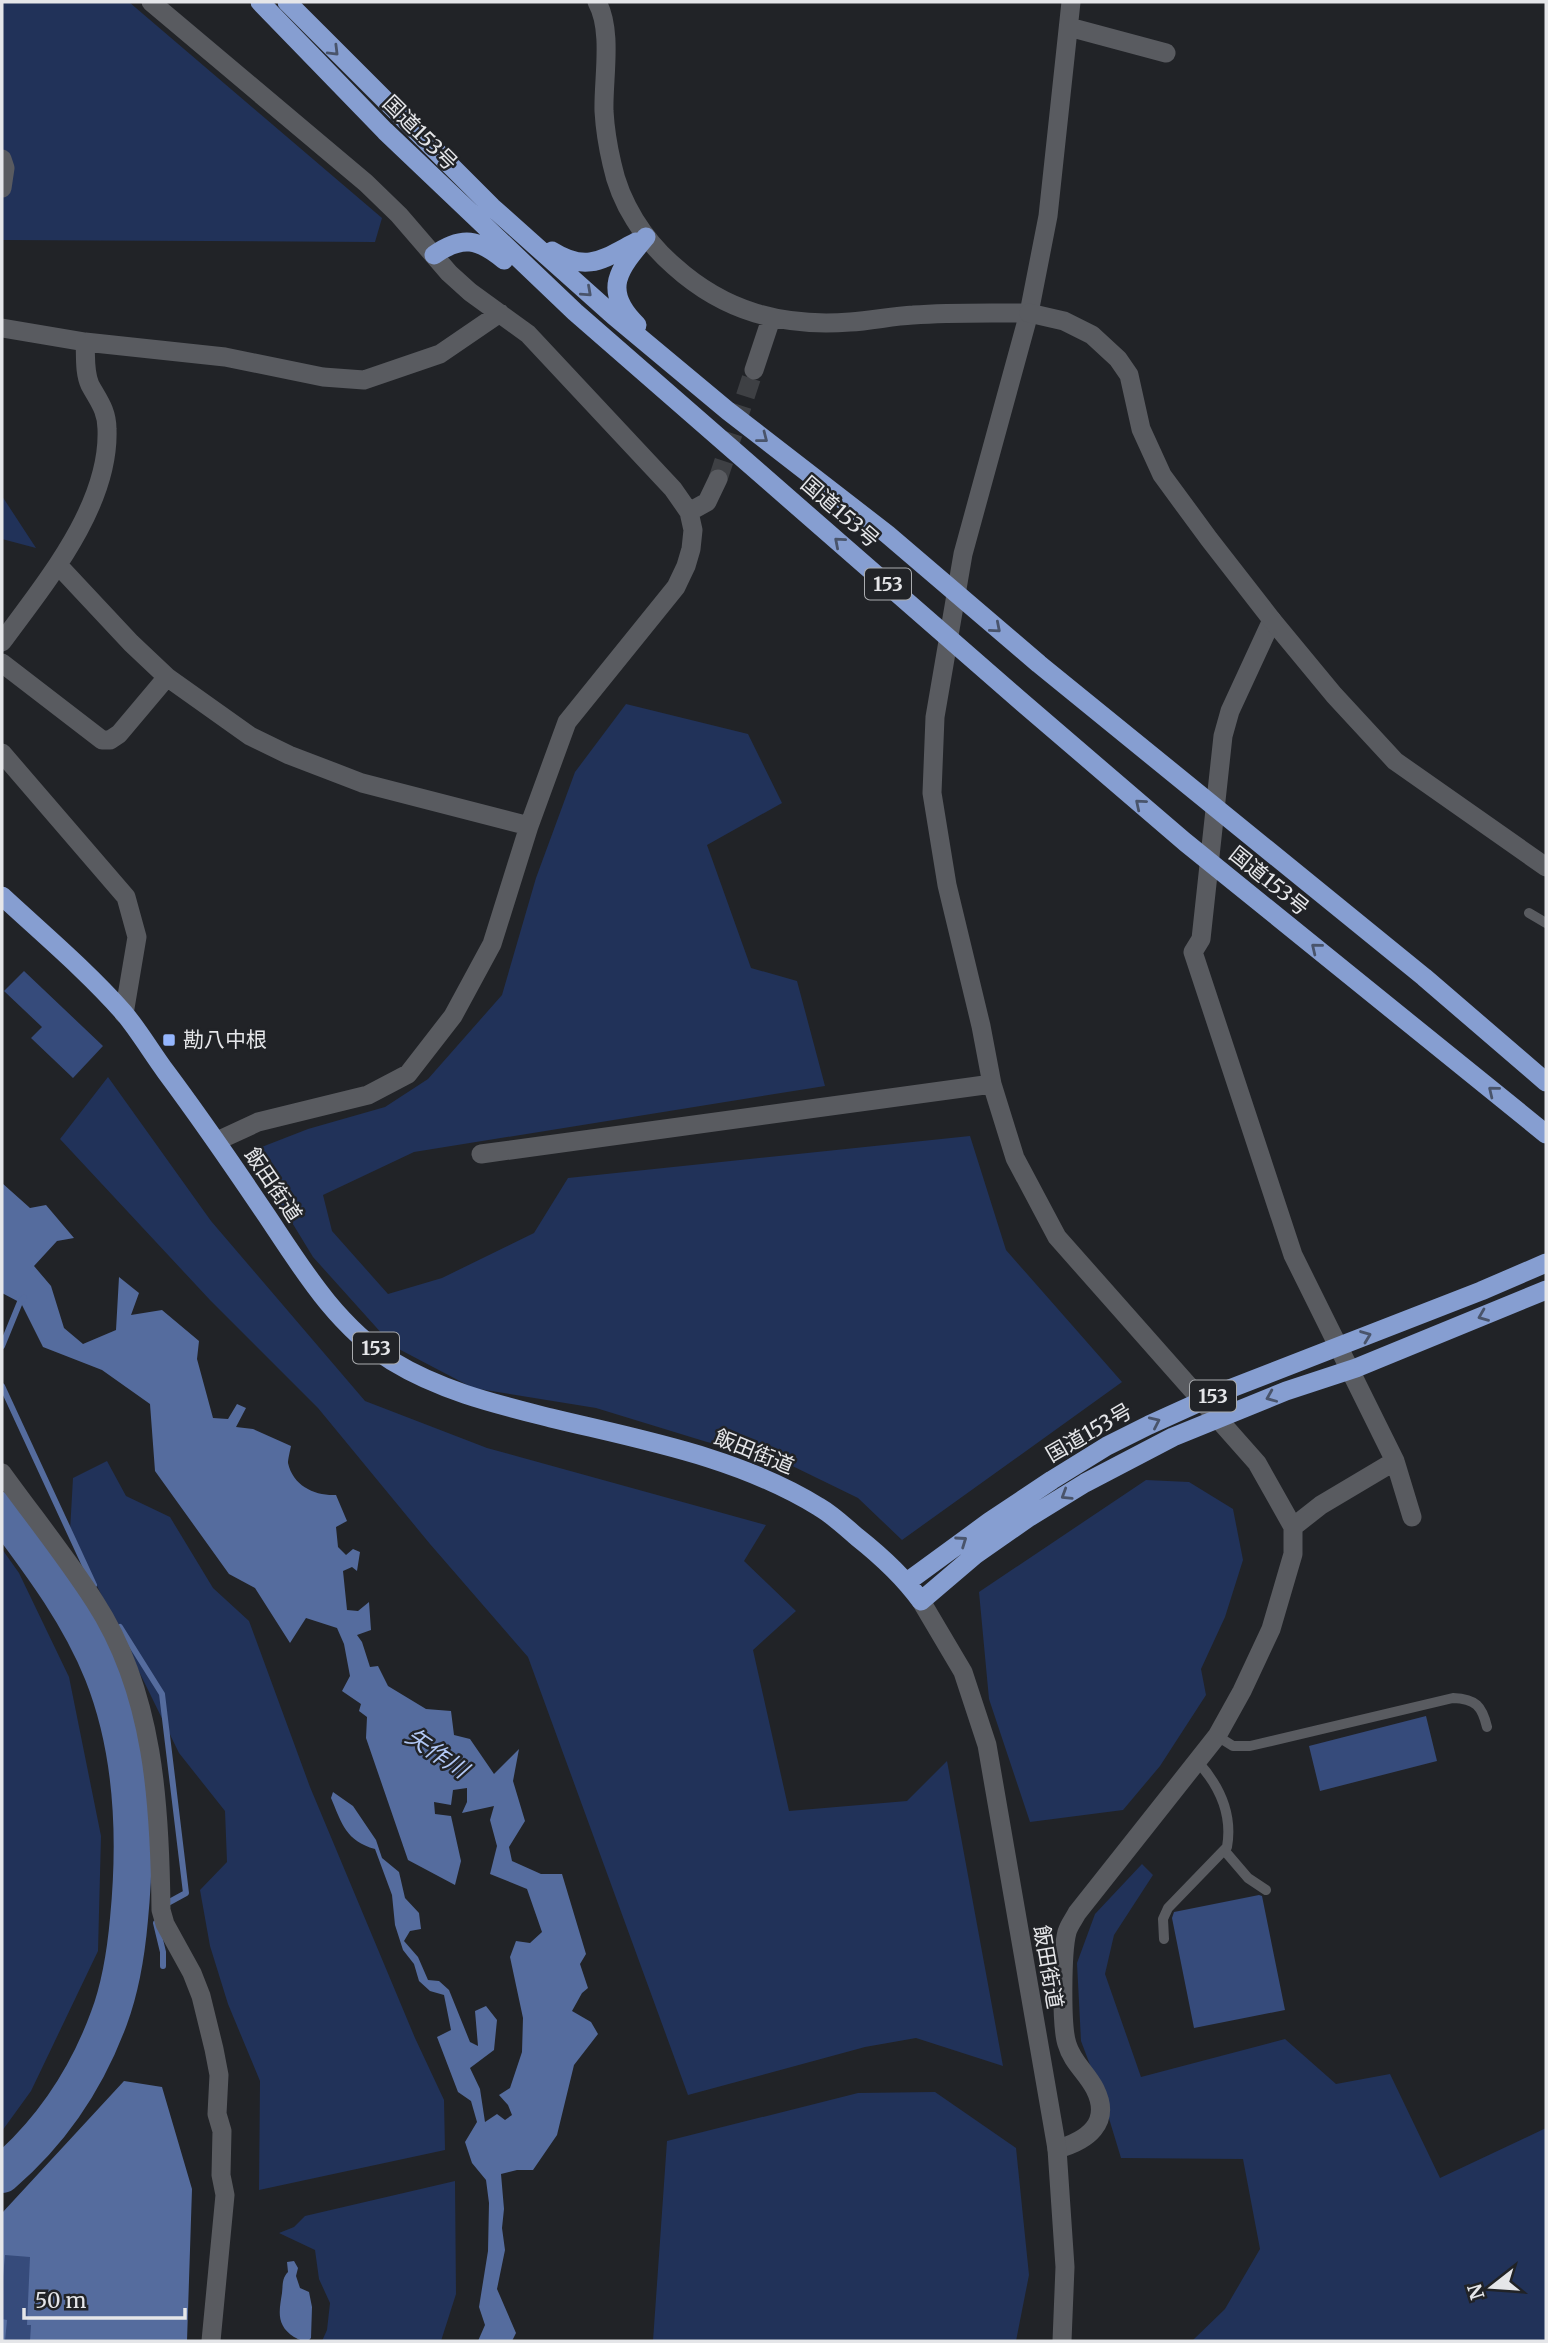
<svg xmlns="http://www.w3.org/2000/svg" width="1548" height="2343" viewBox="0 0 1548 2343" font-family="Merriweather,'Noto Sans JP',serif">
<style>
.green{fill:#213259}
.water{fill:#556c9e}
.lines{fill:none;stroke-linecap:round;stroke-linejoin:round}
.stream{stroke:#556c9e;stroke-width:6}
.river{stroke:#556c9e;stroke-width:38}
.building{fill:#364b7b}
.minor-tunnel{stroke:#3e4044;stroke-width:19;stroke-dasharray:19 10;stroke-linecap:butt}
.service{stroke:#595b60;stroke-width:10}
.minor{stroke:#595b60;stroke-width:19}
.tertiary{stroke:#595b60;stroke-width:19}
.trunk{stroke:#869ed1;stroke-width:19}
.oneway{stroke:#49546b}
.poi-dot{fill:#95b6fd;stroke:#212327;stroke-width:2.5}
.labels{text-anchor:middle;stroke-width:5;stroke-linejoin:round;paint-order:stroke}
.shield{fill:#212327;stroke:#aaacaf;stroke-width:2}
.shield-label{font-size:19px;font-weight:bold;fill:#e5e6e9}
.street-label{font-size:21px;fill:#e5e6e9;stroke:#212327}
.poi-label{font-size:21px;fill:#e5e6e9;stroke:#212327;text-anchor:start}
.water-label{font-size:23px;font-style:italic;fill:#b2c8f5;stroke:#212327}
</style>
<rect width="100%" height="100%" fill="#212327"/>
<path class="green" d="M 2,2 L 129,2 L 382,218 L 375,242 L 2,240 Z
M 2,496 L 36,548 L 2,539 Z
M 626,704 L 748,734 L 782,803 L 707,845 L 751,968 L 797,981 L 825,1086 L 414,1152 L 323,1195 L 332,1231 L 388,1294 L 442,1278 L 534,1233 L 568,1178 L 970,1136 L 1006,1250 L 1122,1382 L 902,1540 L 858,1498 L 778,1459 L 707,1442 L 596,1408 L 473,1388 L 393,1346 L 313,1257 L 249,1152 L 308,1129 L 385,1107 L 428,1079 L 502,995 L 536,878 L 575,772 Z
M 108,1077 L 211,1221 L 365,1401 L 487,1448 L 766,1525 L 744,1561 L 796,1611 L 753,1650 L 789,1811 L 907,1801 L 947,1761 L 1003,2066 L 916,2038 L 865,2047 L 688,2095 L 528,1657 L 430,1544 L 318,1408 L 210,1300 L 60,1139 Z
M 107,1461 L 126,1496 L 170,1517 L 213,1588 L 249,1621 L 310,1787 L 415,2038 L 444,2100 L 445,2150 L 259,2190 L 260,2081 L 228,2004 L 210,1946 L 200,1890 L 227,1862 L 225,1811 L 179,1753 L 70,1531 L 73,1478 Z
M 1146,1480 L 1189,1482 L 1233,1509 L 1243,1560 L 1225,1617 L 1201,1669 L 1206,1695 L 1160,1766 L 1123,1810 L 1030,1822 L 989,1699 L 979,1592 Z
M 2,1549 L 19,1573 L 69,1677 L 101,1836 L 98,1951 L 31,2091 L 2,2131 Z
M 1142,1864 L 1153,1875 L 1114,1935 L 1105,1974 L 1141,2077 L 1285,2039 L 1336,2084 L 1390,2074 L 1440,2178 L 1546,2128 L 1546,2341 L 1075,2341 L 1192,2341 L 1225,2309 L 1260,2249 L 1243,2159 L 1121,2158 L 1104,2102 L 1081,2041 L 1077,1963 L 1095,1914 Z
M 935,2092 L 1016,2148 L 1029,2275 L 1016,2341 L 653,2341 L 667,2141 L 858,2093 Z
M 455,2181 L 456,2294 L 441,2341 L 322,2341 L 327,2330 L 330,2303 L 319,2279 L 315,2250 L 279,2233 L 294,2227 L 305,2216 Z"/>
<path class="water" d="M 2,1183 L 30,1208 L 46,1205 L 74,1238 L 57,1241 L 34,1266 L 51,1286 L 64,1328 L 83,1344 L 116,1330 L 119,1277 L 139,1293 L 131,1315 L 162,1310 L 199,1341 L 197,1359 L 213,1418 L 228,1419 L 237,1404 L 246,1408 L 236,1427 L 253,1429 L 291,1446 C 290,1451 288,1459 288,1463 C 293,1486 315,1496 336,1495 L 347,1521 L 336,1527 L 338,1547 L 346,1555 L 353,1549 L 360,1552 L 357,1571 L 352,1567 L 343,1571 L 347,1610 L 358,1611 L 369,1602 L 371,1630 L 357,1635 L 362,1642 L 370,1667 L 378,1666 L 388,1686 L 426,1709 L 451,1711 L 454,1735 L 470,1739 L 494,1774 L 519,1749 L 513,1781 L 525,1821 L 509,1847 L 512,1861 L 541,1874 L 562,1874 L 586,1954 L 580,1964 L 588,1988 L 582,1993 L 572,2011 L 591,2022 L 598,2034 L 574,2065 L 557,2135 L 533,2170 L 517,2170 L 501,2174 L 504,2209 L 502,2228 L 505,2250 L 497,2289 L 516,2333 L 512,2341 L 478,2341 L 485,2325 L 479,2307 L 488,2251 L 489,2203 L 486,2180 L 472,2163 L 465,2142 L 477,2122 L 471,2101 L 458,2092 L 437,2037 L 451,2030 L 444,1995 L 430,1991 L 419,1981 L 414,1964 L 403,1950 L 395,1925 L 392,1895 L 375,1849 C 346,1841 342,1824 331,1798 L 333,1792 L 353,1806 L 376,1840 L 382,1858 L 399,1872 L 405,1898 L 419,1913 L 421,1929 L 410,1931 L 404,1941 L 418,1957 L 428,1980 L 439,1981 L 449,1990 L 470,2042 L 478,2046 L 475,2011 L 486,2006 L 497,2020 L 494,2050 L 470,2068 L 480,2089 L 485,2122 L 497,2114 L 505,2120 L 512,2115 L 508,2105 L 499,2095 L 510,2088 L 522,2052 L 523,2018 L 510,1957 L 516,1941 L 530,1943 L 542,1932 L 527,1889 L 490,1874 L 497,1846 L 490,1820 L 494,1806 L 462,1813 L 467,1802 L 467,1788 L 453,1790 L 451,1805 L 434,1802 L 435,1814 L 451,1816 L 461,1861 L 455,1885 L 408,1860 L 366,1738 L 367,1717 L 359,1711 L 361,1704 L 342,1691 L 350,1676 L 344,1644 L 337,1628 L 306,1618 L 290,1643 L 255,1588 L 229,1574 L 155,1471 L 150,1404 L 102,1370 L 43,1347 L 21,1303 L 2,1293 Z
M 124,2081 L 162,2087 L 192,2189 L 187,2341 L 2,2341 L 2,2213 Z
M 294,2261 L 298,2268 L 296,2276 L 300,2288 L 309,2292 L 312,2307 L 311,2338 L 308,2341 C 301,2341 300,2340 294,2337 C 276,2325 279,2312 282,2293 C 283,2284 282,2278 288,2272 L 287,2262 Z"/>
<g class="lines">
<path class="stream" d="M 2,1346 L 20,1302 L 24,1298
M 2,1386 L 94,1585
M 120,1627 L 162,1694 L 186,1893 L 164,1905
M 156,1923 L 163,1952 L 163,1966"/>
<path class="river" d="M 2,1511 C 40,1562 79,1613 103,1673 C 134,1751 137,1837 129,1919 C 126,1953 121,1986 109,2018 C 87,2078 51,2132 2,2174"/>
</g>
<path class="building" d="M 24,971 L 103,1046 L 73,1078 L 31,1038 L 42,1027 L 4,991 Z
M 1426,1716 L 1437,1761 L 1320,1791 L 1309,1746 Z
M 1259,1895 L 1262,1896 L 1285,2010 L 1194,2028 L 1172,1918 L 1174,1912 Z
M 5,2255 L 30,2257 L 27,2325 L 31,2325 L 30,2341 L 5,2341 L 7,2320 L 2,2319 L 2,2288 Z"/>
<g class="lines">
<path class="minor-tunnel" d="M 718,479 L 754,370"/>
<path class="service" d="M 1529,913 L 1546,923
M 1217,1736 L 1233,1746 L 1250,1746 L 1453,1698 C 1476,1699 1482,1706 1487,1727
M 1224,1850 L 1248,1878 L 1266,1890
M 1164,1939 L 1163,1919 L 1168,1908 L 1227,1847 C 1233,1813 1219,1785 1197,1761"/>
<path class="minor" d="M 151,2 L 366,183 L 399,215 L 449,273 L 470,292 L 528,334 L 673,489 L 689,512 L 693,530 L 691,549 L 686,566 L 676,587 L 567,722 L 529,826 L 492,944 L 453,1016 L 408,1074 L 368,1095 L 258,1122 L 217,1141
M 597,2 C 613,31 603,79 604,111 C 605,129 608,147 612,164 C 620,203 644,240 674,266 C 725,312 782,327 850,322 C 871,321 892,316 913,315 C 952,312 990,313 1029,313
M 1069,27 L 1166,53
M 2,159 L 5,168 L 2,188
M 2,328 L 85,342 L 225,357 L 323,377 L 364,380 L 440,354 L 500,313
M 754,370 L 771,319
M 689,512 L 707,502 L 718,479
M 58,565 L 131,643 L 167,677 L 250,736 L 289,755 L 362,783 L 529,826
M 1272,620 L 1230,711 L 1223,736 L 1201,939 L 1193,952 L 1293,1255 L 1395,1461 L 1412,1517
M 2,642 C 45,583 110,506 107,429 C 107,410 98,400 90,385 C 84,372 86,355 85,342
M 2,663 L 102,740 L 110,740 L 119,734 L 167,677
M 2,753 L 126,897 L 137,937 L 124,1014
M 481,1154 L 992,1084
M 2,1473 C 33,1516 67,1558 95,1602 C 154,1693 160,1805 161,1910 L 165,1924 L 192,1973 L 201,1996 L 214,2049 L 219,2075 L 217,2114 L 222,2131 L 221,2175 L 225,2195 L 211,2341
M 1293,1527 L 1321,1505 L 1395,1461
M 1057,2149 C 1087,2141 1112,2123 1095,2089 C 1087,2073 1072,2062 1067,2044 C 1061,2026 1062,1951 1067,1932 C 1069,1925 1074,1919 1077,1913 L 1217,1736 L 1242,1691 L 1271,1629 L 1293,1554 L 1293,1527 L 1257,1463 L 1057,1237 L 1015,1158 L 992,1084 L 981,1026 L 947,885 L 932,793 L 935,717 L 963,554 L 1029,313 L 1048,216 L 1071,2"/>
<path class="tertiary" d="M 1029,313 L 1064,321 L 1092,335 L 1118,359 L 1129,375 L 1141,429 L 1162,475 L 1209,539 L 1272,620 L 1334,695 L 1395,761 L 1546,867
M 921,1601 L 963,1672 L 987,1745 L 1057,2149 L 1065,2267 L 1062,2341"/>
<path class="trunk" d="M 260,2 L 385,131 L 575,312 L 1023,703 L 1185,842 L 1546,1134
M 287,2 L 492,207 L 614,316 L 728,411 L 887,534 L 1039,664 L 1424,977 L 1546,1082
M 552,251 C 587,273 603,259 636,242
M 434,255 C 462,235 479,239 504,260
M 637,325 C 601,290 619,269 646,237
M 2,896 C 43,934 87,971 124,1013 C 139,1031 152,1053 166,1072 C 201,1119 234,1167 267,1216 C 303,1270 336,1325 392,1361 C 441,1391 496,1404 551,1418 C 642,1440 738,1457 819,1507 C 833,1515 845,1527 857,1537 C 881,1556 903,1576 921,1601 L 975,1555 L 1028,1518 L 1085,1483 L 1173,1437 L 1286,1391 L 1356,1368 L 1546,1290
M 907,1582 L 989,1522 L 1052,1480 L 1107,1446 L 1149,1425 L 1224,1391 L 1481,1291 L 1546,1263"/>
</g>
<defs><path id="oneway-chevron" d="M-2-3.5L2.5 0L-2 3.5" fill="none" stroke-width="1.6" stroke-linecap="round" stroke-linejoin="round" transform="scale(1.75)"/></defs>
<g class="oneway">
<use href="#oneway-chevron" transform="translate(334 51) rotate(45)"/>
<use href="#oneway-chevron" transform="translate(587 292) rotate(42)"/>
<use href="#oneway-chevron" transform="translate(763 438) rotate(38)"/>
<use href="#oneway-chevron" transform="translate(839 542) rotate(-139)"/>
<use href="#oneway-chevron" transform="translate(996 628) rotate(41)"/>
<use href="#oneway-chevron" transform="translate(1140 804) rotate(-140)"/>
<use href="#oneway-chevron" transform="translate(1316 948) rotate(-141)"/>
<use href="#oneway-chevron" transform="translate(1493 1091) rotate(-141)"/>
<use href="#oneway-chevron" transform="translate(1483 1316) rotate(158)"/>
<use href="#oneway-chevron" transform="translate(1366 1336) rotate(-21)"/>
<use href="#oneway-chevron" transform="translate(1271 1397) rotate(157)"/>
<use href="#oneway-chevron" transform="translate(1155 1422) rotate(-25)"/>
<use href="#oneway-chevron" transform="translate(1066 1495) rotate(148)"/>
<use href="#oneway-chevron" transform="translate(962 1541) rotate(-35)"/>
</g>
<rect class="poi-dot" x="162" y="1033" width="14" height="14" rx="3.5"/>
<g class="labels">
<g class="shield">
<rect x="865" y="568.5" width="46" height="31" rx="5"/>
<rect x="353" y="1332.5" width="46" height="31" rx="5"/>
<rect x="1190" y="1380.5" width="46" height="31" rx="5"/>
</g>
<g class="shield-label">
<text x="888" y="591">153</text>
<text x="376" y="1355">153</text>
<text x="1213" y="1403">153</text>
</g>
<g class="street-label">
<text transform="translate(420 133) rotate(45)" y="7">国道153号</text>
<text transform="translate(840 512) rotate(41)" y="7">国道153号</text>
<text transform="translate(1269 881) rotate(39)" y="7">国道153号</text>
<text transform="translate(273 1185) rotate(56)" y="7">飯田街道</text>
<text transform="translate(1089 1433) rotate(-30)" y="7">国道153号</text>
<text transform="translate(754 1452) rotate(22)" y="7">飯田街道</text>
<text transform="translate(1048 1967) rotate(80)" y="7">飯田街道</text>
</g>
<g class="poi-label">
<text x="183" y="1047">勘八中根</text>
</g>
<g class="water-label">
<text transform="translate(437 1753) rotate(34)" y="8">矢作川</text>
</g>
</g>
<rect width="1548" height="2343" fill="none" stroke="#e5e6e9" stroke-width="7"/>
<g transform="translate(1492 2287) rotate(253)" stroke="#212327" stroke-width="5" paint-order="stroke">
<path d="M0-5L12 26L0 18L-12 26Z" fill="#e5e6e9"/>
<text y="-10" font-size="19" font-weight="bold" text-anchor="middle" fill="#e5e6e9">N</text>
</g>
<path d="M24 2308v10h161v-10" fill="none" stroke="#e5e6e9" stroke-width="3.5"/>
<text x="35" y="2308" font-size="21" fill="#e5e6e9" stroke="#212327" stroke-width="5" paint-order="stroke">50 m</text>
</svg>
